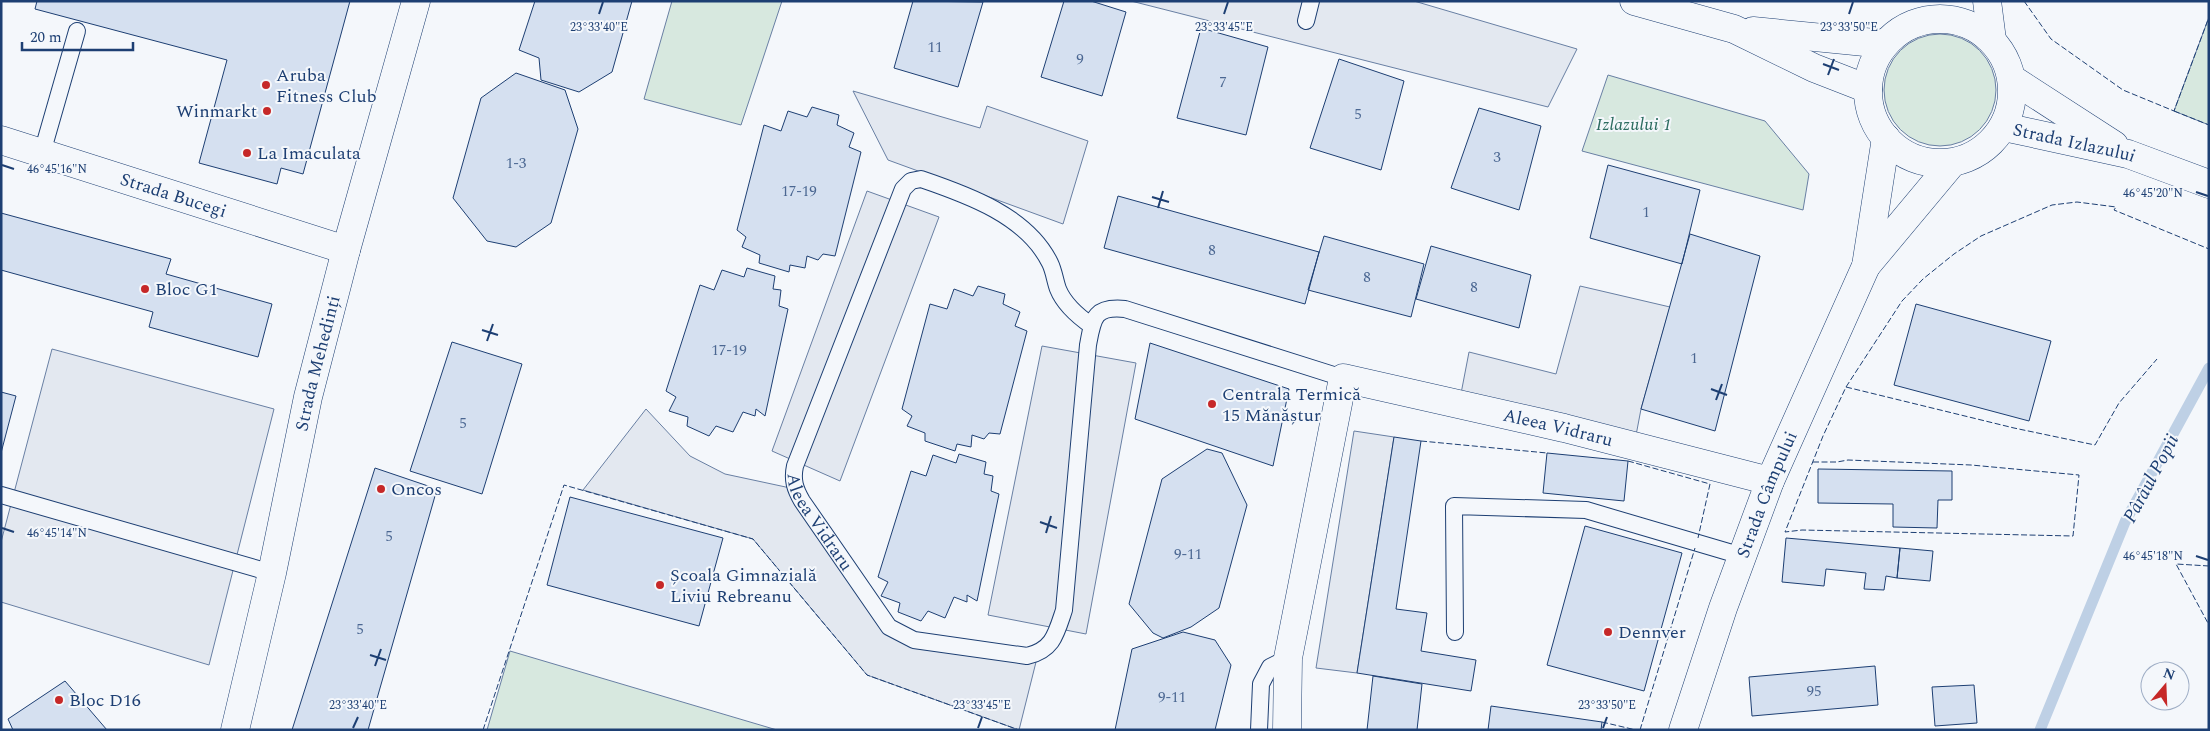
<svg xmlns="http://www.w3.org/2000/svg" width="2210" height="731" viewBox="0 0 2210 731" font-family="Spectral,serif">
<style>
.green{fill:#d7e8df;stroke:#687fa3}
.parking{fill:#e3e8f0;stroke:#687fa3}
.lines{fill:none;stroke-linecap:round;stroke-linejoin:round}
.stream{stroke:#bed0e5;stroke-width:11}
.building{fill:#d5e0f0;stroke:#1d3f73}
.service-casing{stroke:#1d3f73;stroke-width:18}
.minor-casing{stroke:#1d3f73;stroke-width:29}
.tertiary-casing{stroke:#1d3f73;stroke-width:29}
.secondary-casing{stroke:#1d3f73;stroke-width:29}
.service{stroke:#f4f7fb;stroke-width:16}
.minor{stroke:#f4f7fb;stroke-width:28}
.tertiary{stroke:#f4f7fb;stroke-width:28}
.secondary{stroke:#f4f7fb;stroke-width:28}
.fence{stroke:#1d3f73;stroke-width:1;stroke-dasharray:6 2.5;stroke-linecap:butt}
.ticks{fill:none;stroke:#1d3f73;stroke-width:2}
.poi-dot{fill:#c62828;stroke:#f4f7fb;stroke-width:2}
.labels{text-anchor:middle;stroke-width:4;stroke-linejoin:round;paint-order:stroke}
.number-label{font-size:15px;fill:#4b6792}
.poi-label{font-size:18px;fill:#1d3f73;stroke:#f4f7fb;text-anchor:start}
.park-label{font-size:18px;font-style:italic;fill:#2c6c60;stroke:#f4f7fb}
.street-label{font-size:18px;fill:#1d3f73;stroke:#f4f7fb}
.water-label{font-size:19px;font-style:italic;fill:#1d3f73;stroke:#f4f7fb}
.ticks-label{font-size:12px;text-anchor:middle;fill:#1d3f73;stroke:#f4f7fb;stroke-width:4;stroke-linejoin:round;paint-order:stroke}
</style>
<rect width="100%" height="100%" fill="#f4f7fb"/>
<path class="green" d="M 672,1 L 782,1 L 741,125 L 644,99 Z
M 2209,17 L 2209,125 L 2174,111 Z
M1884 90a56 56 0 1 1 112 0a56 56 0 1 1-112 0Z
M 1608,75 L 1765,121 L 1809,174 L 1803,210 L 1582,151 Z
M 510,651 L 777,730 L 487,730 Z"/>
<path class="parking" d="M 1131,1 L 1414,1 L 1577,49 L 1548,107 Z
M 853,91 L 980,128 L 987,106 L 1088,141 L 1063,224 L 888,160 Z
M 867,191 L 939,217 L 840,481 L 772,451 Z
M 1580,286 L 1670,307 L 1641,409 L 1634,446 L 1459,404 L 1469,352 L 1556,374 Z
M 1042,346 L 1136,363 L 1086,634 L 988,615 Z
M 52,349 L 274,409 L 209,665 L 1,602 L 1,542 Z
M 646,409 L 690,456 L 725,474 L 795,489 L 889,627 L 914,640 L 1038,654 L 1019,730 L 867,675 L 753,539 L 583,490 Z
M 1354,431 L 1394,437 L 1357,673 L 1316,668 Z"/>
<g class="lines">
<path class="stream" d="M 2040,730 L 2125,522 L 2209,368"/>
</g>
<path class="building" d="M 37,1 L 350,1 L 303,174 L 281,168 L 277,184 L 199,163 L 227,60 L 35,9 Z
M 535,1 L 632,1 L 612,72 L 579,92 L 541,80 L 539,58 L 519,50 Z
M 913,1 L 983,2 L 958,87 L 894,68 Z
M 1064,1 L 1091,1 L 1126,12 L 1102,96 L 1041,77 Z
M 1201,28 L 1268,47 L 1246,135 L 1177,118 Z
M 1339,59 L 1404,81 L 1381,170 L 1310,148 Z
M 516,73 L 565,90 L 578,129 L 551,223 L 516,247 L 487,241 L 453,198 L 481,98 Z
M 812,107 L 839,115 L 837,125 L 854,133 L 849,147 L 861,152 L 835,256 L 823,254 L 818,260 L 807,256 L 805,268 L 790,265 L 789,272 L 759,263 L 760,255 L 742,247 L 746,237 L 737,230 L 764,125 L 781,131 L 788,111 L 807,117 Z
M 1479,108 L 1541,126 L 1519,210 L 1451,188 Z
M 1608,165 L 1700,190 L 1682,264 L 1590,238 Z
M 1118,196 L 1319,252 L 1305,304 L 1104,248 Z
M 1,213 L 171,259 L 166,274 L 272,304 L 258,357 L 149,327 L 153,312 L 1,270 Z
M 1690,234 L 1760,256 L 1715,431 L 1641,409 Z
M 1324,236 L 1424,264 L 1411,317 L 1308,290 Z
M 1431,246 L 1531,275 L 1519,328 L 1416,299 Z
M 747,268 L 775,276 L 773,289 L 781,290 L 779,306 L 788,309 L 765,416 L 756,409 L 755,416 L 743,412 L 733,432 L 716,426 L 709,436 L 687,426 L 688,417 L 669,411 L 676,397 L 666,391 L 700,285 L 714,290 L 722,270 L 744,277 Z
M 978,286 L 1005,294 L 1003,304 L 1020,312 L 1015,326 L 1027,331 L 1000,434 L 989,433 L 984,439 L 972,435 L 971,447 L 957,444 L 955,451 L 925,441 L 925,433 L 907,426 L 912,416 L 902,409 L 930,304 L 947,309 L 954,289 L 973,296 Z
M 1916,304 L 2051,341 L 2029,421 L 1894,385 Z
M 452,342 L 522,364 L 482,494 L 410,471 Z
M 1150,343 L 1289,389 L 1273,466 L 1135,419 Z
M 1,392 L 16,396 L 1,453 Z
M 1394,437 L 1421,441 L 1396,609 L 1427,613 L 1421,651 L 1476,660 L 1471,691 L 1357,673 Z
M 1207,449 L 1222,453 L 1247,505 L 1219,608 L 1191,627 L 1163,638 L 1153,633 L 1129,604 L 1162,479 Z
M 1547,453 L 1628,461 L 1624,501 L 1543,493 Z
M 959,454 L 986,462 L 984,474 L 993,476 L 991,491 L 999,494 L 977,601 L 967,595 L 967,602 L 954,597 L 945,618 L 928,611 L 921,621 L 898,612 L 900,603 L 881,596 L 888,582 L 878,577 L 911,471 L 926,476 L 933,455 L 956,463 Z
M 375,468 L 437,489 L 368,730 L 292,730 Z
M 1818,469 L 1952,471 L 1952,500 L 1938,500 L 1937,528 L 1893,527 L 1893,504 L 1818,503 Z
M 570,497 L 723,538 L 699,626 L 547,585 Z
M 1585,526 L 1682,553 L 1644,691 L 1547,665 Z
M 1786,538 L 1900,548 L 1897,578 L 1886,576 L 1884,590 L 1864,589 L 1866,573 L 1826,569 L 1824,586 L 1782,582 Z
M 1900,548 L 1933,551 L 1930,581 L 1897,578 Z
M 1183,632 L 1215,640 L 1231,665 L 1215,730 L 1115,730 L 1132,649 Z
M 1875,666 L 1878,705 L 1752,716 L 1749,677 Z
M 1373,676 L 1422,684 L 1417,730 L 1367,730 Z
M 65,681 L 107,730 L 13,730 L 8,719 Z
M 1974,685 L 1977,723 L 1935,726 L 1932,687 Z
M 1491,706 L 1602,722 L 1601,730 L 1488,730 Z"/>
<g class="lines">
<defs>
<g id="service">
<path d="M 1306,21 L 1311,1"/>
<path d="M 42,153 L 77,31"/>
<path id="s1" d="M 1092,326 C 1079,317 1064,304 1058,289 C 1055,281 1054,271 1050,263 C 1027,216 968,195 921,179 L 911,181 L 903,189 L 795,466 C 792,480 795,489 802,501 L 889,627 L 914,640 L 1027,656 C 1053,650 1056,634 1064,610 L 1088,345 C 1093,318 1094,306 1125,309 L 1343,378"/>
<path d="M 1,495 L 272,573"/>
<path d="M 1455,632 L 1454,506 L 1586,510 L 1742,556"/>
<path d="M 1259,730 L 1261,684 L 1270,667 L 1288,658"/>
</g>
<g id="minor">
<path id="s2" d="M 1,140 L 346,250"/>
<path id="s3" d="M 1287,730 L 1288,658 L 1343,378 L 1564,428 L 1770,481"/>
</g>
<g id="tertiary">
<path d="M 1866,266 L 1952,163"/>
<path id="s4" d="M 235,730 L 272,573 L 308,397 L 346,250 L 416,1"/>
<path id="s5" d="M 1683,730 L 1723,608 L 1770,481 L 1866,266 L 1886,138"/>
</g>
<g id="secondary">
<path d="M 1634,1 L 1734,29 L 1814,68 L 1868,89"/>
<path d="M 1987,1 L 1992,40"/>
<circle cx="1940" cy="91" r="72"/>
<path d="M 1753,31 L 1885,44"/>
<path d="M 2012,79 L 2114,145"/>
<path id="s6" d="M 2004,127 L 2128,154 L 2209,184"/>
</g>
</defs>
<use href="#service" class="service-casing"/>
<use href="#minor" class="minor-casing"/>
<use href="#tertiary" class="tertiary-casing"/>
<use href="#secondary" class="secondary-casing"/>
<use href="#service" class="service"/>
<use href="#minor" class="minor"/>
<use href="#tertiary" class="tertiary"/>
<use href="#secondary" class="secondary"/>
<path class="fence" d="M 2024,1 L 2051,39 L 2123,90 L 2174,111 L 2209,17
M 2174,111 L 2209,125
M 1846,387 L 2014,428 L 2095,445 L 2119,403 L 2157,359
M 1421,441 L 1547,453
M 1628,461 L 1710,484 L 1698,538
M 1813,462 L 1837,462 L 1848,460 L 1971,465 L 2079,475 L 2073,536 L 1802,530 L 1785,532 L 1823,436 L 1846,387 L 1902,301 L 1923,279 L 1954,254 L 1981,236 L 2052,205 L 2077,202 L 2116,207 L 2114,210 L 2209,249
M 2209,566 L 2176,564 L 2209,625
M 1602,722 L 1636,730
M 483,730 L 564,485 L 753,539 L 867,675 L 1019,730
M 1640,730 L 1695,548"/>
</g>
<path class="ticks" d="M 599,14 L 603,2M 1224,14 L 1228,2M 1849,14 L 1853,2M 1823,64 L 1839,70M 1828,75 L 1834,59M 2,165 L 14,169M 2196,192 L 2208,196M 1152,197 L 1169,202M 1158,208 L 1163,191M 482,330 L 498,335M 487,341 L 493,324M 1711,389 L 1727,395M 1716,400 L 1722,384M 1040,522 L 1057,528M 2,528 L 14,532M 1046,533 L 1051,516M 2196,556 L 2208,560M 370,655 L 386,660M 375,666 L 381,649M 353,728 L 358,717M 978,728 L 982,717M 1603,728 L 1607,717"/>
<g class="poi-dot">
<circle cx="266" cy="85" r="5"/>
<circle cx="267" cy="111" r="5"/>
<circle cx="247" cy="153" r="5"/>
<circle cx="145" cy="289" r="5"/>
<circle cx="1212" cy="404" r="5"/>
<circle cx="381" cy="489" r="5"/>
<circle cx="660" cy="585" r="5"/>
<circle cx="1608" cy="632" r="5"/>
<circle cx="59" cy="700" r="5"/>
</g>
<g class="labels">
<g class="number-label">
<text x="935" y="52">11</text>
<text x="1080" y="64">9</text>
<text x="1223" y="87">7</text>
<text x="1358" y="119">5</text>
<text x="1497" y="162">3</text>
<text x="516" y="168">1-3</text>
<text x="799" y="196">17-19</text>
<text x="1646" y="217">1</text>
<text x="1212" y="255">8</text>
<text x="1367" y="282">8</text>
<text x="1474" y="292">8</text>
<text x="729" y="355">17-19</text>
<text x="1694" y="363">1</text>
<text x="463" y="428">5</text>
<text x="389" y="541">5</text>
<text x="1188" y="559">9-11</text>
<text x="360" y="634">5</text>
<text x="1814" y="696">95</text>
<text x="1172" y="702">9-11</text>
</g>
<g class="poi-label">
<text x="276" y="81">Aruba<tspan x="276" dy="21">Fitness Club</tspan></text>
<text x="257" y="117" text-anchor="end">Winmarkt</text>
<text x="257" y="159">La Imaculata</text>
<text x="155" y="295">Bloc G1</text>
<text x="1222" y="400">Centrala Termică<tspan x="1222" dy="21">15 Mănăștur</tspan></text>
<text x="391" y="495">Oncos</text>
<text x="670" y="581">Școala Gimnazială<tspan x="670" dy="21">Liviu Rebreanu</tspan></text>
<text x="1618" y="638">Dennver</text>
<text x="69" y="706">Bloc D16</text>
</g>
<g class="park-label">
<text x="1634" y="130">Izlazului 1</text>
</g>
<g class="street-label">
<text dy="6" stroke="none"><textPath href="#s6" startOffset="72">Strada Izlazului</textPath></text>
<text dy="6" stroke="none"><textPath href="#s2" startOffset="181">Strada Bucegi</textPath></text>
<text dy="6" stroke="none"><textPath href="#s4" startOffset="376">Strada Mehedinți</textPath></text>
<text dy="6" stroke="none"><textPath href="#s3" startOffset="578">Aleea Vidraru</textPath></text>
<text dy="6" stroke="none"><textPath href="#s5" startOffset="250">Strada Câmpului</textPath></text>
<text dy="6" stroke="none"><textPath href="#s1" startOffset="618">Aleea Vidraru</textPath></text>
</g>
<g class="water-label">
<text transform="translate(2150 478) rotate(-62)" y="7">Pârâul Popii</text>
</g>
</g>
<g class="ticks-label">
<text x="599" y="31">23°33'40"E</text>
<text x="1224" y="31">23°33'45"E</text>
<text x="1849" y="31">23°33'50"E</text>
<text x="57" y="173">46°45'16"N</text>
<text x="2153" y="197">46°45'20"N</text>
<text x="57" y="537">46°45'14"N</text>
<text x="2153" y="560">46°45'18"N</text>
<text x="358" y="709">23°33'40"E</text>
<text x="982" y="709">23°33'45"E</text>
<text x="1607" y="709">23°33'50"E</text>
</g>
<rect width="2210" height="731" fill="none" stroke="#1d3f73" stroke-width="5"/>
<g transform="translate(2165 686) rotate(19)"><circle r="24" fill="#f4f7fb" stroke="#9eadc5"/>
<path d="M0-4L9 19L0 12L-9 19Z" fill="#c62828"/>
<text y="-8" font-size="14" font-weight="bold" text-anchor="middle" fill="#1d3f73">N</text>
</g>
<path d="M22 42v8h111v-8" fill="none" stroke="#1d3f73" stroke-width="2.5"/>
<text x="30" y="42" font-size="15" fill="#1d3f73" stroke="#f4f7fb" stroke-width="4" paint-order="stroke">20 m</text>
</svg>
